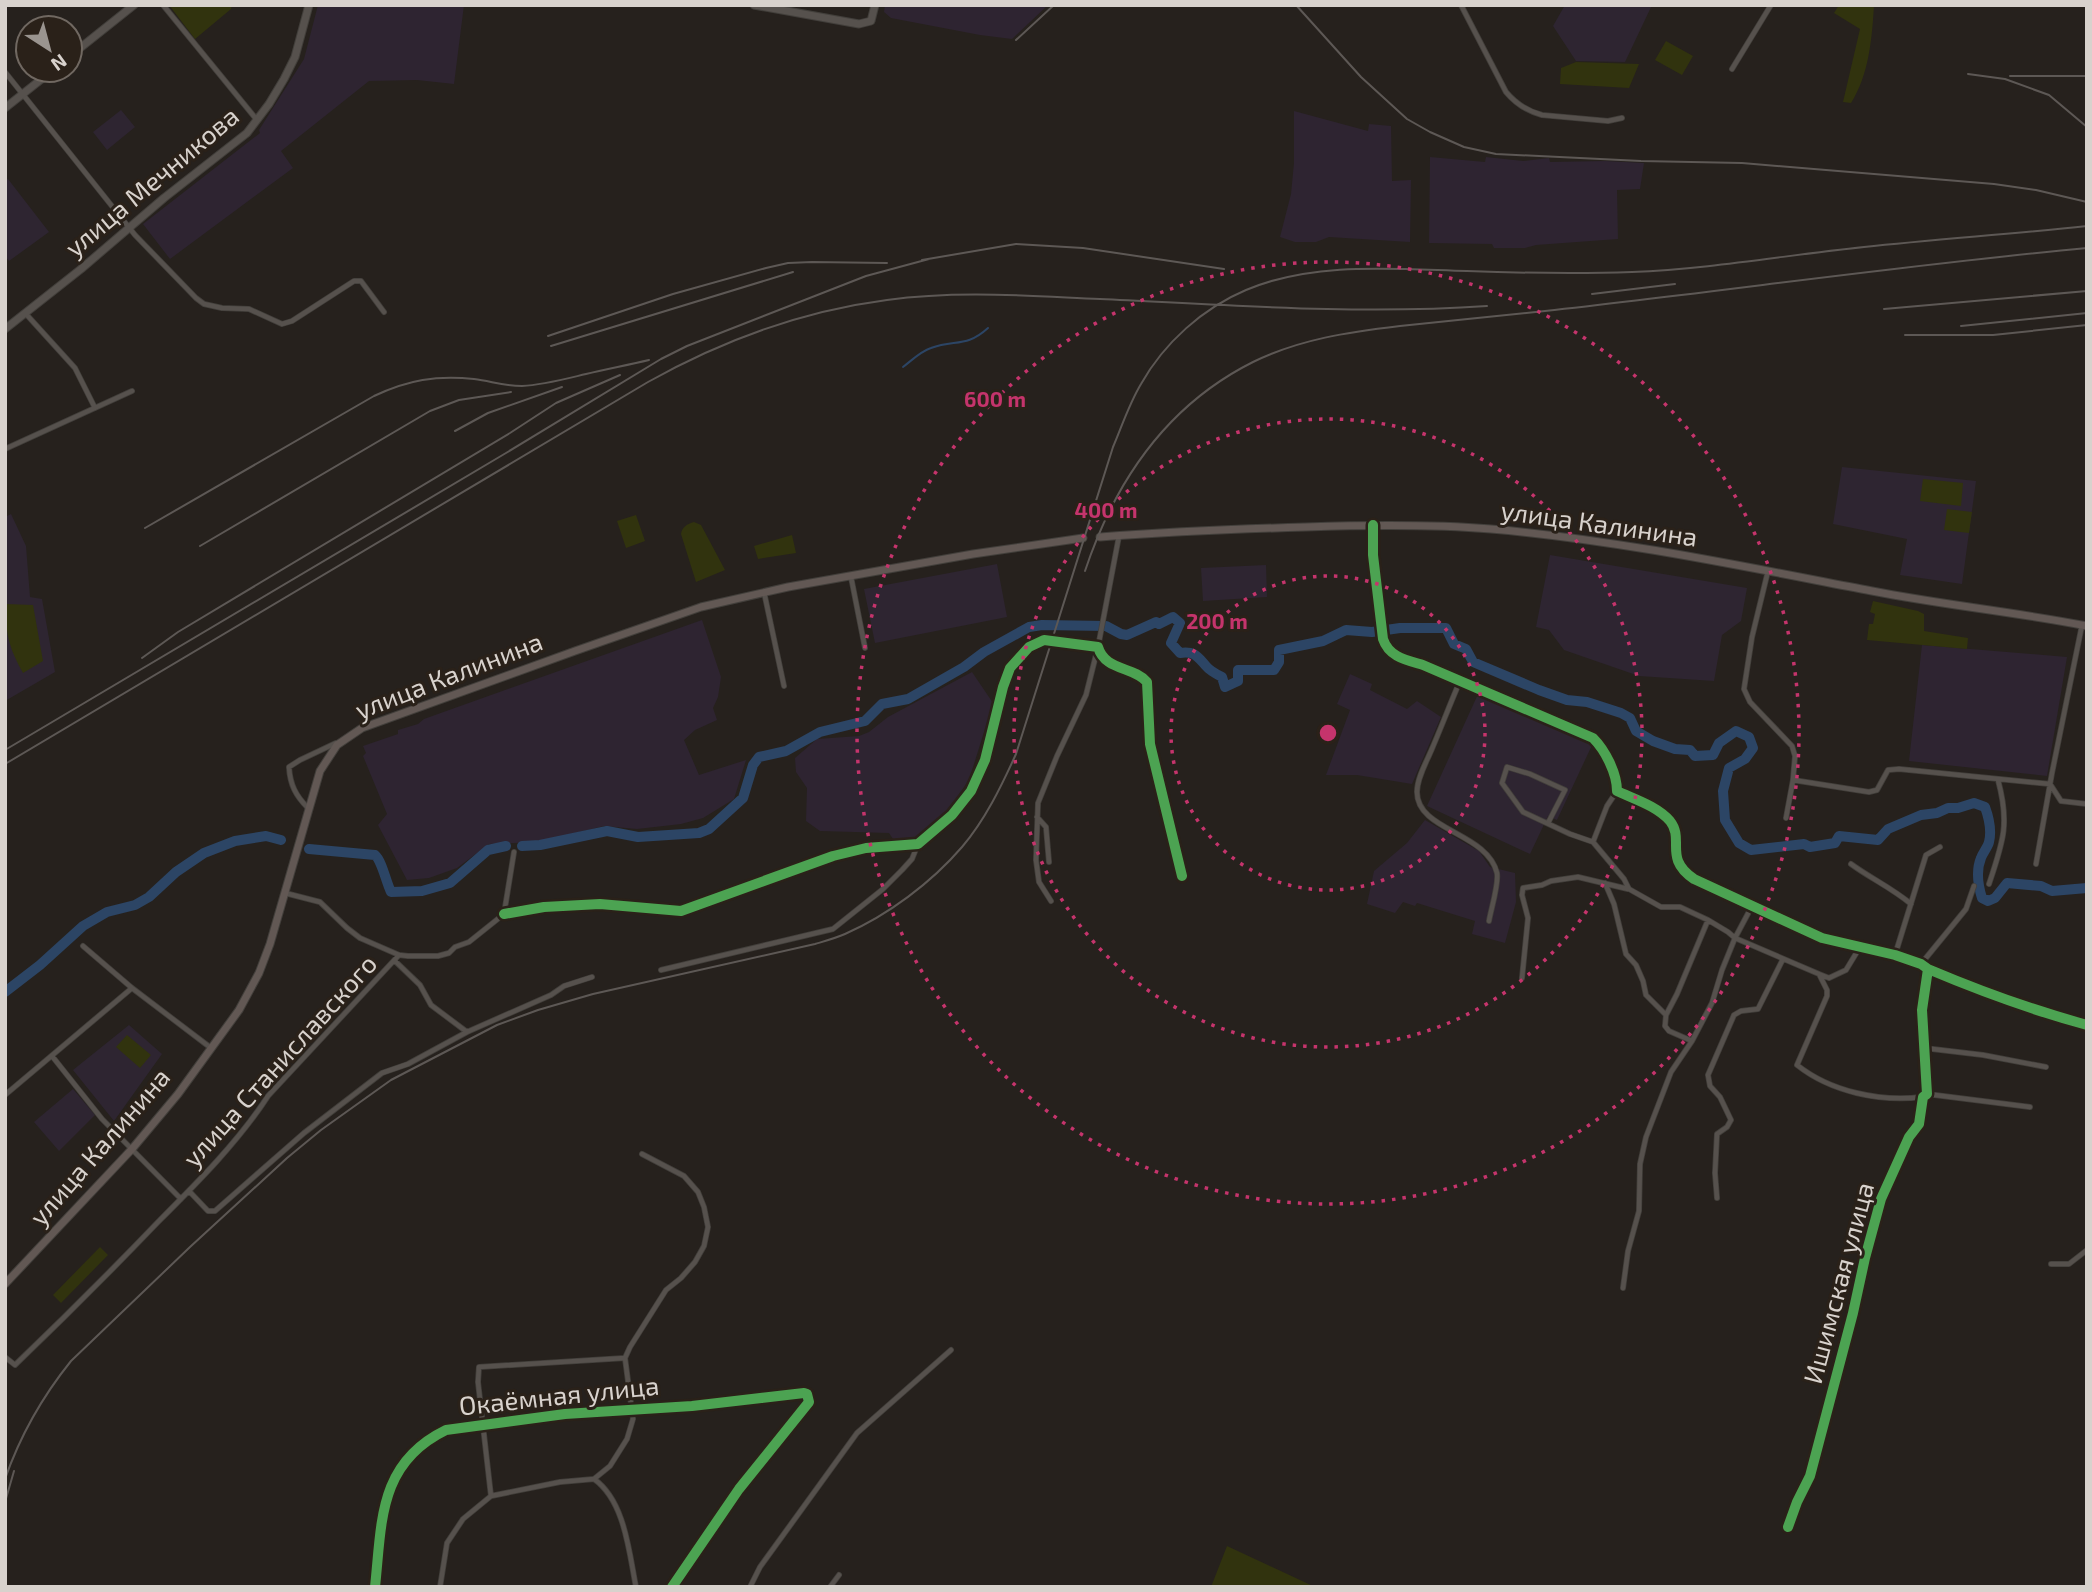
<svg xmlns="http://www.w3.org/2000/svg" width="2092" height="1592" viewBox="0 0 2092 1592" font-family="'Exo 2',sans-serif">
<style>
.commercial{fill:#2e2431}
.education{fill:#2e2531}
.green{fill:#31330e}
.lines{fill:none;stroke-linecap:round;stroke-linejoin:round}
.stream{stroke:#2c4565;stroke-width:2}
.river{stroke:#2c4565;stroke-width:10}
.street-casing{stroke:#423f3b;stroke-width:6}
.secondary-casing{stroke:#423f3b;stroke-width:9}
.primary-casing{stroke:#423f3b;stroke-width:9}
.street{stroke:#56514d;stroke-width:4.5}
.secondary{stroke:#56514d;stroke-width:7}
.primary{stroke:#625854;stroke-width:7}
.rail{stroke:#5d5855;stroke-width:2}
.cycleway-casing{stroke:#2a2119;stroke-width:15}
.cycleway{stroke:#4ca352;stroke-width:10}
.ring{fill:none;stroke:#c5346c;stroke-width:3.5;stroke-dasharray:3.5 7}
.labels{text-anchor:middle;stroke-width:6;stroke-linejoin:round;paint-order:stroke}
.street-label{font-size:26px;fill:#d8d2cd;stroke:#2a2119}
.centre{fill:#c5346c;stroke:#2a2119;stroke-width:3.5}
.ring-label{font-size:21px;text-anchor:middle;font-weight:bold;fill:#c5346c;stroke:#2a2119;stroke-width:6;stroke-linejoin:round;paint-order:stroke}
</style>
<rect width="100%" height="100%" fill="#26211d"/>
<path class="commercial" d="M 318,5 L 464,5 L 454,84 L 417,80 L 369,81 L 281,151 L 293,168 L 170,259 L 143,224 L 260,133 L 259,130 L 304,59 Z
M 885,5 L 1048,5 L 1012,39 L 980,35 L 891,18 L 884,12 Z
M 1294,111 L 1368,131 L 1369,124 L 1391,126 L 1392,181 L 1411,180 L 1410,242 L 1329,237 L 1316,242 L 1295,242 L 1280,237 L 1291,194 L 1294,163 Z
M 1430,157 L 1485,162 L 1486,157 L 1523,161 L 1549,158 L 1550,162 L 1605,161 L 1644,163 L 1640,189 L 1617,190 L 1618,239 L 1536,245 L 1525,248 L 1494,248 L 1492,244 L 1429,243 Z
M 702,620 L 721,677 L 718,697 L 713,708 L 717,720 L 695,730 L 684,740 L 699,775 L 746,760 L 734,799 L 703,818 L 681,824 L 637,829 L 604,826 L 538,842 L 489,844 L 457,868 L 429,878 L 407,880 L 378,825 L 387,814 L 363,756 L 366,753 L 363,746 L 398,734 L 398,730 L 418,724 L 424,719 Z
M 1922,645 L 2067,657 L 2047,776 L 1909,761 Z
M 972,672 L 993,703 L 969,780 L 941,820 L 931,831 L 912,841 L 895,842 L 889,833 L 820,831 L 806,821 L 807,788 L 796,772 L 795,758 L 817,739 L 859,736 L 869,732 L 888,717 Z
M 1350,674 L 1372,684 L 1370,690 L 1407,709 L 1417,701 L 1441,717 L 1412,784 L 1357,775 L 1326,775 L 1350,710 L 1337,704 Z
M 1425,820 L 1479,851 L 1490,867 L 1515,873 L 1516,902 L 1505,943 L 1472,934 L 1475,921 L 1417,903 L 1415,906 L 1403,902 L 1395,913 L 1367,904 L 1374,871 L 1407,843 Z"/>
<path class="education" d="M 1565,5 L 1652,5 L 1625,62 L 1576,61 L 1553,26 Z
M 121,110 L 135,127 L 107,150 L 93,132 Z
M 8,179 L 49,232 L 9,261 L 5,256 L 5,180 Z
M 1842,467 L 1976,481 L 1962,584 L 1900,575 L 1907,539 L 1833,524 Z
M 11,514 L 26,546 L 30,597 L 42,599 L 55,672 L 5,701 L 5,517 Z
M 1550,555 L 1747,588 L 1741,621 L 1722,635 L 1714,681 L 1639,676 L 1564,650 L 1549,630 L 1536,627 Z
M 997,564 L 1007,617 L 875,643 L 864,589 Z
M 1266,565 L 1267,597 L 1203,601 L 1201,568 Z
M 1479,692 L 1593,743 L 1557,820 L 1548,816 L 1530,854 L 1427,806 Z
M 129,1025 L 162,1054 L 114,1121 L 73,1070 Z
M 73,1089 L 95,1115 L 59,1151 L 34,1122 Z"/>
<path class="green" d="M 169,5 L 232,5 L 231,9 L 195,39 Z
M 1839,5 L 1874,5 C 1872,38 1869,75 1851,103 L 1843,102 L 1860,29 L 1834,13 Z
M 1666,41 L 1693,56 L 1682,75 L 1655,60 Z
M 1576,62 L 1639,64 L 1629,88 L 1560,84 L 1561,68 Z
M 1923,479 L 1963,483 L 1961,506 L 1920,501 Z
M 1947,509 L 1972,512 L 1969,533 L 1944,530 Z
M 636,515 L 645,541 L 626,548 L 617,521 Z
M 694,522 L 701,525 L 725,570 L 696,582 L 681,534 C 682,527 687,524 694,522 Z
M 792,535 L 796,553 L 758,559 L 754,546 Z
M 1873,601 L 1918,611 L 1924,614 L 1924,631 L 1968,638 L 1967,649 L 1867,640 L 1869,624 L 1873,624 L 1875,614 L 1870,612 Z
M 6,604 L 33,605 L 43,661 L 23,673 C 9,648 5,633 6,604 Z
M 127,1035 L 151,1055 L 140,1068 L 116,1047 Z
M 100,1247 L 108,1255 L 61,1303 L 53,1295 Z
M 1227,1546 L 1315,1587 L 1211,1587 Z"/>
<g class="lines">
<path class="stream" d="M 903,367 C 911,361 921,351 931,348 C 955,339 966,348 988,328"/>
<path class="river" d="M 522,846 L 540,845 L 607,831 L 638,837 L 699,833 L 709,829 L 743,798 L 753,765 L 759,757 L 786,751 L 820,732 L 865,721 L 882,704 L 908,699 L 964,667 L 984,652 L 1029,627 L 1042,625 L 1106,626 L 1121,634 L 1127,635 L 1156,622 L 1159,624 L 1173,617 L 1180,623 L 1171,643 L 1180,653 C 1195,651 1197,656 1206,666 C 1210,671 1216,674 1222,677 L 1225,687 L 1238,681 L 1238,670 L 1274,670 L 1279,662 L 1279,650 L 1323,641 L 1346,630 L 1372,632 L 1400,628 L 1446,628 L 1454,644 L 1466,649 L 1473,662 L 1539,690 L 1567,700 L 1587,702 L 1621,713 L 1630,718 L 1636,731 L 1653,741 L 1675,749 L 1690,750 L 1695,756 L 1713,755 L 1719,743 L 1736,731 L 1749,737 L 1753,748 L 1745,759 L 1729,768 L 1723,791 L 1725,820 L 1739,843 L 1751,850 L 1804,844 L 1810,847 L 1835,843 L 1839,836 L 1878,840 L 1888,829 L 1921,815 L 1937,813 L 1948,808 L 1958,808 L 1974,803 L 1985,807 C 1989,818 1992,830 1989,842 C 1988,847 1983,852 1981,858 C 1976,870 1978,885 1982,898 L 1988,901 L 1995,898 L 2007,883 L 2041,886 L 2052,891 L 2087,888
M 309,849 L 375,855 C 382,861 386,882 391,892 L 422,891 L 450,883 L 488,850 L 506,846
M 5,992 L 40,965 L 83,926 L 107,912 L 135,905 L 149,897 L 176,872 L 204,853 L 235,841 L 266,836 L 281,840"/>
<defs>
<path id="street" d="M 163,5 L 257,120
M 1461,5 L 1506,92 C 1516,104 1527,111 1542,115 L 1608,121 L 1622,118
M 1732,69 L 1771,5
M 5,72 L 135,235 L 196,298 L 204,304 L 222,308 L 249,309 L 282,324 L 292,321 L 354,281 L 361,281 L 384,312
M 26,314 L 75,368 L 95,408
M 5,449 L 132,391
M 1373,525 L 1373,555 L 1383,639 C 1389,657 1406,660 1423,665 L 1593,738 C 1605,750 1617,773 1617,791 C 1634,799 1657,806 1670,821 C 1685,840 1663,858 1694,879 L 1822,938 L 1895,955 L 1921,964 L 1928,969 C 1980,991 2032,1010 2087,1025
M 1768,571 L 1752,637 L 1744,689 L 1750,702 L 1792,746 L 1795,756 L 1793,780 L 1869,792 L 1877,790 L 1888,770 L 1899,769 L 2050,784 L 2061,801 L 2087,804
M 851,577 L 865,648
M 764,592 L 784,686
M 1460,681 C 1450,704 1441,728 1431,751 C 1426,763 1417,778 1417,792 C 1417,831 1487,832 1497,873 C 1499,884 1491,909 1489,921
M 1617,791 L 1607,806 L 1593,842 L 1624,879 L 1629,889 L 1661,907 L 1680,907 L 1708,920 L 1728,932 L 1735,938 L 1819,974
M 308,808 C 296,796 290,785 289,767 L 300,760 L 336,743
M 1037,817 L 1046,827 L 1049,862
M 1786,818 L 1793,780
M 1548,823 L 1565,790 L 1530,774 L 1507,767 L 1502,783 L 1523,812 L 1570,834 L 1593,842
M 1851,864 C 1870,878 1892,888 1911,904
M 2036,864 L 2052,773 L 2082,625
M 1605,883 L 1614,904 L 1626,954 L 1636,965 L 1643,981 L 1646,995 L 1666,1015 L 1665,1026 L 1669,1031 L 1692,1041
M 1989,884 C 2003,842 2010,824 1998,780
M 285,893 L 320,902 L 347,928 L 360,938 L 399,955 L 408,956 L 438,956 L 449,953 L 455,947 L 469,942 L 504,914 L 514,852
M 1051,901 L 1039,882 L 1036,860 L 1038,803 L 1057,756 L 1086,695 L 1098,647 L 1119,536
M 504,914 L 544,907 L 600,904 L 681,911 L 833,856 L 866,848 L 918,844 L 952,815 L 971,791 L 985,760 L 1003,687 L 1010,668 L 1029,647 L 1044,640 L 1098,647 C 1105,671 1133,666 1147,682 L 1150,744 L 1182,876
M 83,946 L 132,988 L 211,1048
M 1860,947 L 1846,970 L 1829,978 L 1819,974 L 1827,990 L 1827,996 L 1797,1065 C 1831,1092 1880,1102 1922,1097
M 1895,955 L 1926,855 L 1940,847
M 395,961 L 420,985 L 431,1005 L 467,1032
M 1921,964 L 1966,909 L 1974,886
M 661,970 L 833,929 L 883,889 L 902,870 L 912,859 L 918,844
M 1522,978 L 1528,918 L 1522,895 L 1523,888 L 1542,885 L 1551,881 L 1578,877 L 1628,889
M 1666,1015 L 1677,994 L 1708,920
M 1924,1048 L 1983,1055 L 2046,1067
M 52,1056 L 102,1119 L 181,1199
M 1927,1094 L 2030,1107
M 5,1095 L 132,988
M 189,1191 L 208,1211 L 215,1211 L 304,1133 L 382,1073 L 408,1064 L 467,1032 L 551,995 L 564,986 L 592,977
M 1717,1198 L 1715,1173 L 1717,1134 L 1727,1127 L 1731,1120 L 1720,1097 L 1710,1086 L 1708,1075 L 1734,1015 L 1741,1011 L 1758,1009 L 1783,959
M 2051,1264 L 2069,1264 L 2087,1250
M 1623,1288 L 1628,1251 L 1639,1211 L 1640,1164 L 1646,1137 L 1671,1072 L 1692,1041 L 1712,1003 L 1722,970 L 1735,938 L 1752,906
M 5,1357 L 15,1365 C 64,1318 112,1270 159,1221 C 197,1183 239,1141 268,1096 L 399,955
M 594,1479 L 610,1466 L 627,1439 L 633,1419 L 625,1358 L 630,1347 L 666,1290 L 681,1278 L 695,1262 L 704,1246 L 708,1227 L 704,1207 L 698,1192 L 684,1176 L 642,1154
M 594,1479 C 625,1501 629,1552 636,1587
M 491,1496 L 478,1382 L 479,1367 L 625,1358
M 1788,1527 L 1797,1502 L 1810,1476 L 1853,1313 L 1865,1258 L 1881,1199 L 1909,1137 L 1919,1124 L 1923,1097 L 1927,1094 L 1922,1010 L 1928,969
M 375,1587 C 382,1522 378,1463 446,1430 L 565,1414 L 692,1406 L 804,1393 L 807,1394 L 809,1402 L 739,1489 L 672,1587
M 440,1587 L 447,1543 L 463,1519 L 491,1496 L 560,1482 L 594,1479
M 750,1587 L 760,1567 L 857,1433 L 951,1350
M 830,1587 L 839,1575"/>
<path id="secondary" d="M 754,5 L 859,24 L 871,21 L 875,5
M 70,56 L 134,5
M 5,108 L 53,70
M 5,329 L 81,269 L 164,198 L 247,133 L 269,104 L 284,79 L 295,57 L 309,5"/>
<path id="primary" d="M 1100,537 C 1168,532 1237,529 1306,527 C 1368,525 1429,524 1491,529 C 1619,540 1746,567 1872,591 C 1943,605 2016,612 2087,626
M 5,1284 L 132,1149 L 178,1094 L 239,1010 L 259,973 L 270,944 L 320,771 L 337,745 L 362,728 L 575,651 L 701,607 L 788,587 L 973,554 L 1083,538"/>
</defs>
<use href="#street" class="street-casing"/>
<use href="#secondary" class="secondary-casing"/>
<use href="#primary" class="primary-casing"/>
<use href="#street" class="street"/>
<use href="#secondary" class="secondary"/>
<use href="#primary" class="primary"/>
<path class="rail" d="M 1296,5 L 1361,77 L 1407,119 L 1430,132 L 1464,147 L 1496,154 L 1641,161 L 1742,163 L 1994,184 L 2036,190 L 2087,202
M 1016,40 L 1054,5
M 1968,74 L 2005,79 L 2049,95 L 2087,127
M 2010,76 L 2087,76
M 922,260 L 1016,244 L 1083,248 L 1224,269
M 1592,294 L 1675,284
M 1884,309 L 2087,291
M 1961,326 L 2087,313
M 1905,335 L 1993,335 L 2087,325
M 548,336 L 673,294 L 766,268 L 788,263 L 812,262 L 887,263
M 551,346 L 793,272
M 455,431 L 488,413 L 562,387
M 145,528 L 374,396 C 408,380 436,375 474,379 C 491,381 503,386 522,386 C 543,385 565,379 586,374 C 607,369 628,365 649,360
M 200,546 L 430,411 L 459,400 L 511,392
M 1085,571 C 1115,481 1167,405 1253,362 C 1300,339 1349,332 1400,326 C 1448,321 1497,316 1545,311 C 1726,291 1906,265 2087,248
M 142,658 L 178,632 L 510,433 L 556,403 L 620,375
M 5,750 L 506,453 L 661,359 L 687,346 L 866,276 L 929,259
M 5,764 L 648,382 C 723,340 802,311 887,300 C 958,290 1029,296 1100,299 C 1229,305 1358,315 1487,306
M 5,1479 C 20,1436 42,1397 71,1361 L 190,1247 L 287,1158 L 321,1130 L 391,1080 L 497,1025 L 538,1010 L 593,994 L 815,944 C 825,941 836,938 845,934 C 888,915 931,883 962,847 C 985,820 1001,787 1016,754 L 1113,447 C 1122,426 1129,404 1141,384 C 1164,343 1203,308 1246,290 C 1314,261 1395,269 1467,271 C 1522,273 1577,274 1632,272 C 1710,269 1787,255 1864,247 C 1938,239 2013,234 2087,226
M 5,1502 L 14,1471"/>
<defs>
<path id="cycleway" d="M 1373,525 L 1373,555 L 1383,639 C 1389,657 1406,660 1423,665 L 1593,738 C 1605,750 1617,773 1617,791 C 1634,799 1657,806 1670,821 C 1685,840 1663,858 1694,879 L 1822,938 L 1895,955 L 1921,964 L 1928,969 C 1980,991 2032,1010 2087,1025
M 504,914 L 544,907 L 600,904 L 681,911 L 833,856 L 866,848 L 918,844 L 952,815 L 971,791 L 985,760 L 1003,687 L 1010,668 L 1029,647 L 1044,640 L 1098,647 C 1105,671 1133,666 1147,682 L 1150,744 L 1182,876
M 1788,1527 L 1797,1502 L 1810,1476 L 1853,1313 L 1865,1258 L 1881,1199 L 1909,1137 L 1919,1124 L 1923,1097 L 1927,1094 L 1922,1010 L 1928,969
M 375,1587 C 382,1522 378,1463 446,1430 L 565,1414 L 692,1406 L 804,1393 L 807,1394 L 809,1402 L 739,1489 L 672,1587"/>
</defs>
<use href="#cycleway" class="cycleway-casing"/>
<use href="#cycleway" class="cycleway"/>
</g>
<g class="ring">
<circle cx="1328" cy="733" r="157"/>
<circle cx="1328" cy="733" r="314"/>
<circle cx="1328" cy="733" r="471"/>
</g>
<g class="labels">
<g class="street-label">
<text transform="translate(152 182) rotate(-40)" y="9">улица Мечникова</text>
<text transform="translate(1599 524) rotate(8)" y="9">улица Калинина</text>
<text transform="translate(449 676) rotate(-21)" y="9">улица Калинина</text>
<text transform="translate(280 1061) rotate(-48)" y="9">улица Станиславского</text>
<text transform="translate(100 1147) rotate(-49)" y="9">улица Калинина</text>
<text transform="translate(1839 1283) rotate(-75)" y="9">Ишимская улица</text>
<text transform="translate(559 1396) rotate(-6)" y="9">Окаёмная улица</text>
</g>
</g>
<circle cx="1328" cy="733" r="10" class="centre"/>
<g class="ring-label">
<text x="995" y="407">600 m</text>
<text x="1106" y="518">400 m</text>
<text x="1217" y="629">200 m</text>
</g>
<rect width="2092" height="1592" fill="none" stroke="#d8d2cd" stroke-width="14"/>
<g transform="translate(49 49) rotate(144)"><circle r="33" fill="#2a2119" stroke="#706861" stroke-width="2"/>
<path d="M0-5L12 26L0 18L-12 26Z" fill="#9a948f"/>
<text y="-10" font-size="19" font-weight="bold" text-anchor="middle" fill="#d8d2cd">N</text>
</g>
</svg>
